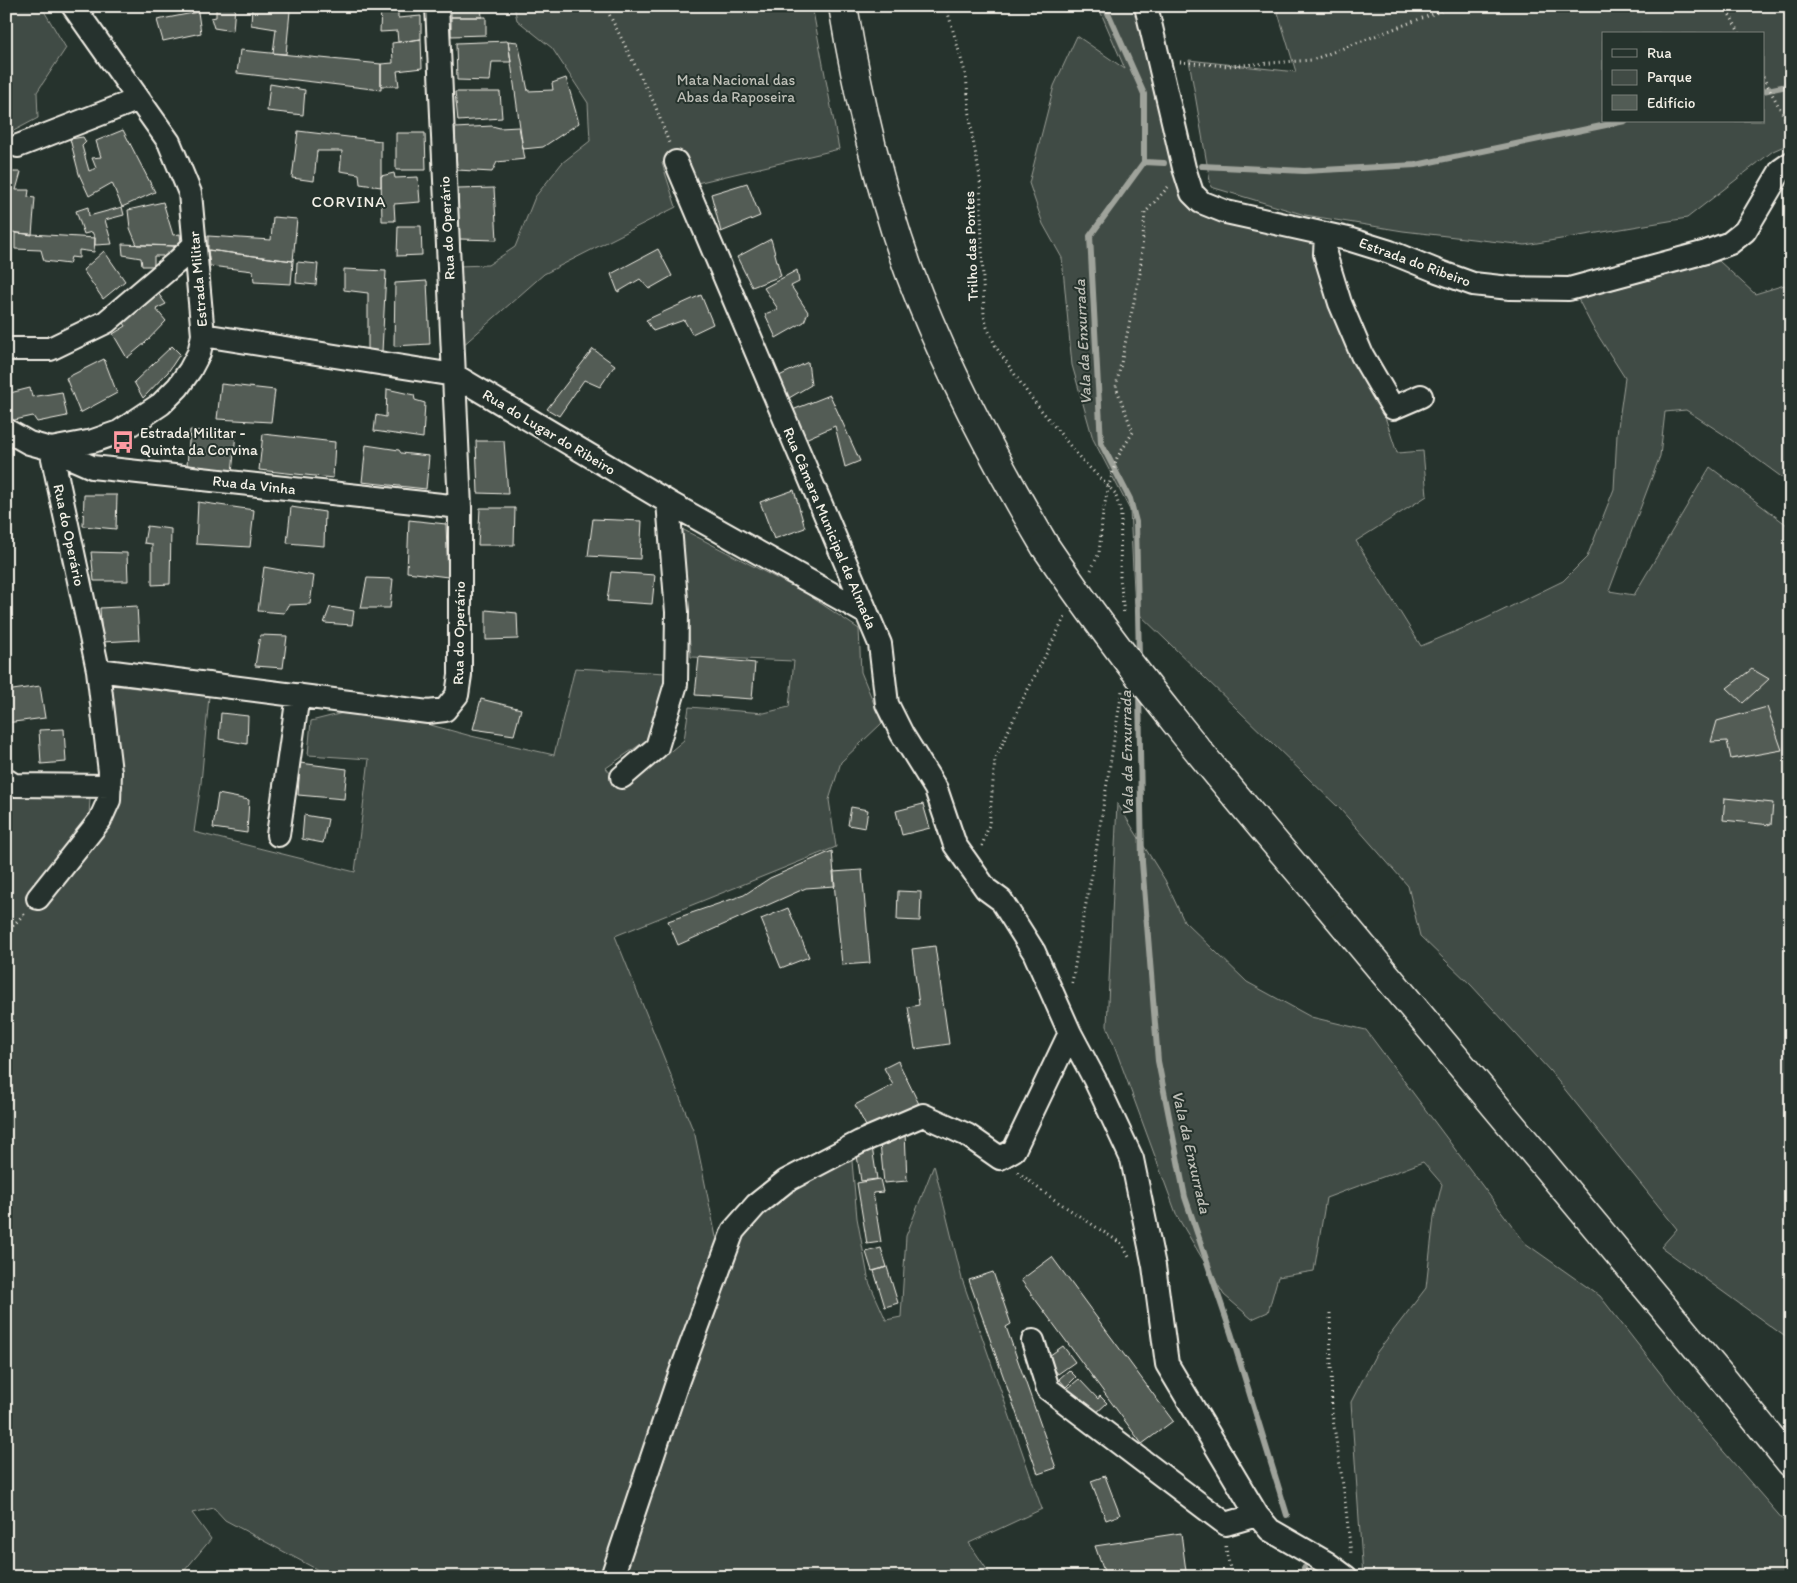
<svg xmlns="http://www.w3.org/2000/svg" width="1797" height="1583" viewBox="0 0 1797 1583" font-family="Itim,sans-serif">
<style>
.green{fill:#414b45;stroke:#9a9e96;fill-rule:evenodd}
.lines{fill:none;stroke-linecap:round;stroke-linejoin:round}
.stream{stroke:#9fa39b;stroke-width:6}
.building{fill:#525c55;stroke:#f4f1e8}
.street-casing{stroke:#f4f1e8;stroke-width:26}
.secondary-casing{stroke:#f4f1e8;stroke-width:31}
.path{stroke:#f4f1e8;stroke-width:3;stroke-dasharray:1 4;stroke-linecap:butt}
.street{stroke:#26332d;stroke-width:22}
.secondary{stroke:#26332d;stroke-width:28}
.secondary-bridge-casing{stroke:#f4f1e8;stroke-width:31;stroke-linecap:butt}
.secondary-bridge{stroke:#26332d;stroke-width:28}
.labels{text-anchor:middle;stroke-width:4;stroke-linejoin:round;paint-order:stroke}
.park-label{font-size:15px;fill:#bebfb7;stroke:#26332d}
.street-label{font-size:15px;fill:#f4f1e8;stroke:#26332d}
.poi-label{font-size:15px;fill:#f4f1e8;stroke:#26332d;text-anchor:start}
.neighbourhood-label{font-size:16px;letter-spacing:1px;fill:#f4f1e8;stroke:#26332d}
.water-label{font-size:16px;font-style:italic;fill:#bcbdb5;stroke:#26332d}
</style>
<rect width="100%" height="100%" fill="#26332d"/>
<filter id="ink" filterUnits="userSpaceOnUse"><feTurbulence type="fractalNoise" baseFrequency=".02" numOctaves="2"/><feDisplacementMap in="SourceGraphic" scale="10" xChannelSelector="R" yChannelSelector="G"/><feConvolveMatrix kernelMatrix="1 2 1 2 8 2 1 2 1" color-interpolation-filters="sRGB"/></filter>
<g filter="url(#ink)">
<path class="green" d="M 6,6 L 41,6 L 66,48 L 37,92 L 38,118 L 6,135 Z
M 514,6 L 812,6 L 839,149 L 697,183 L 684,153 L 662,163 L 676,207 L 544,274 L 461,347 L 457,266 L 488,265 L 515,247 L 535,197 L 562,163 L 590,141 L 588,103 L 552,48 L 517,20 Z
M 1098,6 L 1135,6 L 1194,203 L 1316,241 L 1327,289 L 1386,420 L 1397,453 L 1423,451 L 1427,496 L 1356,541 L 1421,646 L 1485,619 L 1563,581 L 1587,557 L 1614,489 L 1617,434 L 1625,378 L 1592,326 L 1578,299 L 1719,261 L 1755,294 L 1791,283 L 1791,484 L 1723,434 L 1686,410 L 1665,412 L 1660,456 L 1609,591 L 1634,595 L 1710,467 L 1791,528 L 1791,1341 L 1661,1247 L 1677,1229 L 1550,1071 L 1471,985 L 1420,936 L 1408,886 L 1365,837 L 1340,809 L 1135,610 L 1130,510 L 1093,439 L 1072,365 L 1062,258 L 1043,224 L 1029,183 L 1054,86 L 1077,36 L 1125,69 Z
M 1276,6 L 1791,6 L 1791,143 L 1773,151 L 1687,218 L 1525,245 L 1403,231 L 1305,215 L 1211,187 L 1189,60 L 1296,72 ZM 1603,34 L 1763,34 L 1763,121 L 1603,121 Z
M 680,528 L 807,594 L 859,629 L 861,672 L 882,723 L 841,762 L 829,800 L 836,847 L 615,936 L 695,1135 L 716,1237 L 738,1245 L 769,1206 L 851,1150 L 857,1218 L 869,1282 L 886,1320 L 901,1317 L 906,1236 L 934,1165 L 962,1279 L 1042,1509 L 969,1543 L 992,1577 L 331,1577 L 225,1520 L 214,1508 L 192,1513 L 211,1539 L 179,1577 L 6,1577 L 6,790 L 21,797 L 90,799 L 89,816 L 25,896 L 46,906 L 78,866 L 118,803 L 119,752 L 110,685 L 209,696 L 201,783 L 194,832 L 355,872 L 369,759 L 308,755 L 311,721 L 343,713 L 394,715 L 471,736 L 554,755 L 575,668 L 666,673 L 654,735 L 606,768 L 624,790 L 684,740 L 689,707 L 764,713 L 789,707 L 794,661 L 691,657 Z
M 1117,803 L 1165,880 L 1184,921 L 1247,982 L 1311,1017 L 1366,1030 L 1525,1243 L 1600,1296 L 1704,1429 L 1791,1529 L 1791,1577 L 1363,1577 L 1351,1402 L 1377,1352 L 1426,1288 L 1434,1217 L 1442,1184 L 1423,1162 L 1326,1198 L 1314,1271 L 1278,1277 L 1268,1312 L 1252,1319 L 1224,1295 L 1177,1216 L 1107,1026 Z"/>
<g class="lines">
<path class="stream" d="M 1105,6 L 1144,94 L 1144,162 L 1090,236 L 1101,443 L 1130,499 L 1136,522 L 1139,658
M 1763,91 L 1791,85
M 1144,162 L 1164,163
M 1202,166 L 1304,171 L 1416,165 L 1625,121
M 1139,691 L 1142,862 L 1158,1061 L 1185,1197 L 1231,1333 L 1287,1515
M 1304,1568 L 1307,1577"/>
</g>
<path class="building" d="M 216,6 L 235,6 L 233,31 L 214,28 L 211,18 L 216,17 Z
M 252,6 L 281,6 L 280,10 L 252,7 Z
M 367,6 L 381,6 L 381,13 L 367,12 Z
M 381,6 L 398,6 L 398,18 L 421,16 L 421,39 L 398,42 L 397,31 L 380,32 Z
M 451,6 L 481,6 L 482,17 L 451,17 Z
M 252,7 L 290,11 L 286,54 L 273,53 L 276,29 L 251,25 Z
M 198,12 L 201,33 L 163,41 L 157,20 Z
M 451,17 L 486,17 L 486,35 L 451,36 Z
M 421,39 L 422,68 L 397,71 L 399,86 L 381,86 L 381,64 L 393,63 L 392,43 Z
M 508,41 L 518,42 L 528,91 L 553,90 L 552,83 L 566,78 L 579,123 L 543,147 L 523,149 Z
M 508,41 L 511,62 L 492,62 L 490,81 L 457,80 L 456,43 Z
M 240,50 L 381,64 L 381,90 L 237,73 Z
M 270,84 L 305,90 L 303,115 L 267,111 Z
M 455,92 L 500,92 L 502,118 L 458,121 Z
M 492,126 L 500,128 L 519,127 L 525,159 L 497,162 L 492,172 L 457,170 L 455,128 Z
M 123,130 L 155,192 L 122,207 L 112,183 L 89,196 L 79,174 L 70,139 L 83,137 L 86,142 L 82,146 L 89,171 L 96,168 L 92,158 L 101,157 L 96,141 Z
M 298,131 L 381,141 L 381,187 L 360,184 L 359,174 L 340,171 L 342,151 L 317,151 L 314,181 L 292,178 Z
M 396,133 L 425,133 L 426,170 L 396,170 Z
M 6,172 L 21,172 L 16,190 L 29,190 L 28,197 L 35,198 L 32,235 L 6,231 Z
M 394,173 L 395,178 L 418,177 L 420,202 L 394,204 L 395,221 L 382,221 L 381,176 Z
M 747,183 L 760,216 L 721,232 L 711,194 Z
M 494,188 L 497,240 L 459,239 L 458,189 Z
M 163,202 L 173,235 L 180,234 L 181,243 L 175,246 L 137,245 L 130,228 L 128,210 Z
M 88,207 L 89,216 L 122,207 L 124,215 L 105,220 L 112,244 L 95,245 L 95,238 L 92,232 L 84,234 L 76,211 Z
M 273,217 L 297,219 L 293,261 L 208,250 L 208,236 L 271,240 Z
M 398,226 L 421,226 L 422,255 L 397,256 Z
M 15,233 L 95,238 L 94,252 L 79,250 L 79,258 L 71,257 L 69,264 L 44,261 L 41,250 L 15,249 Z
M 771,239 L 781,276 L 752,287 L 737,257 Z
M 122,244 L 175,246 L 176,253 L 165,260 L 163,256 L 154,256 L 154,266 L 142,266 L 141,258 L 123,255 Z
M 658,249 L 672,276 L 649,289 L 640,279 L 618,292 L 611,274 Z
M 208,250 L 293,261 L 291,284 L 254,282 L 253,271 L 210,266 Z
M 104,251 L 125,281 L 103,299 L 83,270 Z
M 297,262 L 318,264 L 316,285 L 296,283 Z
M 344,269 L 386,271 L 382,352 L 368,349 L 368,293 L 344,290 Z
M 797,270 L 799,282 L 791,286 L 808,312 L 804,322 L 776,338 L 765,314 L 778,309 L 764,288 Z
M 427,281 L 430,344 L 394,346 L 395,283 Z
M 157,292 L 166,304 L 156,309 L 166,321 L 145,343 L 127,358 L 113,334 L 126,326 L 117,313 Z
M 701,295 L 713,324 L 692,334 L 684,320 L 653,331 L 646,320 Z
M 172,346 L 180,354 L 168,372 L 143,398 L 134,382 Z
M 593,349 L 615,365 L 600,387 L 584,380 L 559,416 L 547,409 Z
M 104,359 L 117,393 L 80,413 L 66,378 Z
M 808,362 L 811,385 L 784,401 L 775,378 Z
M 221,384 L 275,390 L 271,422 L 217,419 Z
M 30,388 L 32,397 L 62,392 L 67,416 L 37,422 L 33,416 L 10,421 L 6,418 L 6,394 Z
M 387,389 L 414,395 L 415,400 L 425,403 L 423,438 L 374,431 L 376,415 L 386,417 Z
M 830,395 L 860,461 L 845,467 L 835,426 L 803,440 L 790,411 Z
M 190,430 L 236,433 L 232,473 L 187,465 Z
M 263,434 L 335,442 L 333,478 L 259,470 Z
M 476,441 L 504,441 L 508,494 L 478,493 Z
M 366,445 L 399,450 L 401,453 L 429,456 L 426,489 L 362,482 Z
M 794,490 L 805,528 L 774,539 L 760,502 Z
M 84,495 L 117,495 L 116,529 L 83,526 Z
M 198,502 L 254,510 L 250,547 L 196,544 Z
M 291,507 L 325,512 L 324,546 L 287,543 Z
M 480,508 L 515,508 L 514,545 L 478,545 Z
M 593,519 L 642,521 L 640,559 L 588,556 Z
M 409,520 L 446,524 L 448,577 L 407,572 Z
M 147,526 L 171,529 L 170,584 L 152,585 L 152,544 L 144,543 Z
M 91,552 L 127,553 L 128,581 L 94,581 Z
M 264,567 L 314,576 L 310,604 L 288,605 L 284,613 L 258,611 Z
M 611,572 L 655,575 L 652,604 L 607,601 Z
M 367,578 L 393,579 L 390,608 L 361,608 Z
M 137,606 L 139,640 L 102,642 L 100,608 Z
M 330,607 L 354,611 L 352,625 L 324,623 Z
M 486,610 L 517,613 L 518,639 L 486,640 Z
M 260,635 L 287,636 L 283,668 L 255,666 Z
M 699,657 L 755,663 L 752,699 L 695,695 Z
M 1752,669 L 1769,679 L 1743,703 L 1727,688 Z
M 40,686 L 45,718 L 6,723 L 6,691 Z
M 481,699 L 521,709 L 514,735 L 473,729 Z
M 1767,707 L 1782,750 L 1731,759 L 1727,741 L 1711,742 L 1717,721 Z
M 221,713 L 248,716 L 247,744 L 219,739 Z
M 64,729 L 66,762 L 41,764 L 39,730 Z
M 300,763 L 347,769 L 344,799 L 298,795 Z
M 218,794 L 249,800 L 247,833 L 213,828 Z
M 1725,798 L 1773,803 L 1771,825 L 1723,820 Z
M 923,804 L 930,828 L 902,835 L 896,811 Z
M 851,807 L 868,810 L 865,828 L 848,825 Z
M 304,815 L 328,819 L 323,843 L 302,839 Z
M 832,851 L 835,886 L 806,888 L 678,945 L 668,921 L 744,895 L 770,878 Z
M 862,870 L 870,963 L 842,965 L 833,872 Z
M 898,891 L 921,892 L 920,921 L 897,920 Z
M 788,908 L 809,957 L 781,968 L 761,919 Z
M 935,946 L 949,1044 L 915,1049 L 908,1007 L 919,1005 L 912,949 Z
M 898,1061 L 919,1104 L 868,1130 L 855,1105 L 893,1085 L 884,1068 Z
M 905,1131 L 907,1181 L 884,1183 L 880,1143 Z
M 872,1147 L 877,1179 L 861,1181 L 856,1149 Z
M 880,1179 L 883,1192 L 873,1193 L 881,1242 L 867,1244 L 857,1183 Z
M 881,1248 L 887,1267 L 872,1271 L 866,1252 Z
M 1052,1257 L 1173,1421 L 1142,1444 L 1021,1280 Z
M 887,1267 L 898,1303 L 885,1307 L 874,1271 Z
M 993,1272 L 1011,1324 L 1006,1327 L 1056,1468 L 1038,1474 L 969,1280 Z
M 1063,1346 L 1075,1362 L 1058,1374 L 1046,1358 Z
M 1069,1370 L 1076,1377 L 1066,1387 L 1059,1379 Z
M 1079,1379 L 1098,1399 L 1100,1396 L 1107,1403 L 1093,1416 L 1067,1389 Z
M 1105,1476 L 1120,1515 L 1106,1520 L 1091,1481 Z
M 1181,1533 L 1186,1571 L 1147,1577 L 1106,1577 L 1095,1546 Z"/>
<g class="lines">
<defs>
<path id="street" d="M 1146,6 L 1184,168 L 1192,193 L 1201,202 L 1226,212 L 1348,239 L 1390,252 L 1437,271 L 1473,284 L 1510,288 L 1569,289 L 1706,252 L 1730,243 L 1745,231 L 1781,170 L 1791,163
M 18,146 L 139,99
M 676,162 L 880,644 L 887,704 L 902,734 L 936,789 L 955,845 L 986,889 L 1001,900 L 1034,952 L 1070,1033 L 1095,1080 L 1132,1159 L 1154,1266 L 1167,1364 L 1257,1515
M 1326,235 L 1325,254 L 1340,303 L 1362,355 L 1393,408 L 1421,396
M 203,335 L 454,375 L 668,502 L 866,613
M 6,349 L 50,349 L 106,322 L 179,260 L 194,245
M 6,430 L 29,443 L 51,449 L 93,441 L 119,432 L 161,404 L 178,387 L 190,370 L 199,353 L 203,335 L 190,193 L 169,142 L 73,6
M 51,449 L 92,467 L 460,507
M 98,670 L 428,712 L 445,710 L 457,695 L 460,675 L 460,507 L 437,6
M 622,777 L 657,747 L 676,684 L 677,612 L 668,502
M 6,780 L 14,785 L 110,786
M 278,835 L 298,695
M 38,898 L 100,820 L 109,800 L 110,772 L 98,670 L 51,449
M 1033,1341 L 1048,1389 L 1226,1524 L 1257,1515 L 1270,1530 L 1327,1563 L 1346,1577
M 612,1577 L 678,1380 L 733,1231 L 756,1205 L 786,1181 L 860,1142 L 923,1115 L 967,1135 L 1000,1158 L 1014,1150 L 1070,1033"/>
<path id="secondary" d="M 843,6 C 858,96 878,185 909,271 C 945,367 993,458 1045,546
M 1326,903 L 1719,1374 L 1791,1463"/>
</defs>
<use href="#street" class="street-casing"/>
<use href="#secondary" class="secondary-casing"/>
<path class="path" d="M 605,6 L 655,105 L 669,143
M 946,6 L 966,76 L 972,135 L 980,177 L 984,316 L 987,327 L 996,347 L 1029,395 L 1080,458 L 1115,493 L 1121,513 L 1120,577 L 1124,615
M 1725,6 L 1740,34
M 1180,62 L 1228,66 L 1312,60 L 1454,6
M 1763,77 L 1791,129
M 1091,570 L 1099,553 L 1103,512 L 1109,485 L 1117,458 L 1133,432 L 1116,387 L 1140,273 L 1145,213 L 1168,187
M 982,846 L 989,825 L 995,760 L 1022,701 L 1065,617
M 6,933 L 24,914
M 1072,983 L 1082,923 L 1093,869 L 1122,691
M 1018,1172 L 1043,1192 L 1122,1244 L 1129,1257
M 1330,1313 L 1332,1413 L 1344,1492 L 1351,1554
M 1226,1546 L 1227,1555 L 1232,1577"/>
<use href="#street" class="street"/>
<use href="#secondary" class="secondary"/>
<defs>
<path id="secondary-bridge" d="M 1045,546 C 1130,672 1228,788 1326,903"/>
</defs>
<use href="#secondary-bridge" class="secondary-bridge-casing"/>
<use href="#secondary-bridge" class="secondary-bridge"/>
</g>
</g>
<defs>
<symbol id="bus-bare" viewBox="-9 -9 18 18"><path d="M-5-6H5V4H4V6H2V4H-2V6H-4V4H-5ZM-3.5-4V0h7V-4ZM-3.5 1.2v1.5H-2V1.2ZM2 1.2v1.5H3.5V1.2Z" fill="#ff9aa2" stroke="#26332d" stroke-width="2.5" paint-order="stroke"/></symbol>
</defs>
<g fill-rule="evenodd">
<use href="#bus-bare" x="107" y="426" width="32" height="32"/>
</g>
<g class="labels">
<g class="park-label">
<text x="736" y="85">Mata Nacional das<tspan x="736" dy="17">Abas da Raposeira</tspan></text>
</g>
<g class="street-label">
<text transform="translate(447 228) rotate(-93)" y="5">Rua do Operário</text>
<text transform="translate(971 246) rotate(-92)" y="5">Trilho das Pontes</text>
<text transform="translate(1415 262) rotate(20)" y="5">Estrada do Ribeiro</text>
<text transform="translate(198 279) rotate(-95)" y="5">Estrada Militar</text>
<text transform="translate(549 432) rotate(31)" y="5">Rua do Lugar do Ribeiro</text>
<text transform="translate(254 485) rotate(6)" y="5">Rua da Vinha</text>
<text transform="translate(830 528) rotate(67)" y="5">Rua Câmara Municipal de Almada</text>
<text transform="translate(69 535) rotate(78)" y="5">Rua do Operário</text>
<text transform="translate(459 633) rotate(-89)" y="5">Rua do Operário</text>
</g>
<g class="poi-label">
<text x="140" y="438">Estrada Militar -<tspan x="140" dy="17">Quinta da Corvina</tspan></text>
</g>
<g class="neighbourhood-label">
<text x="349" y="207">CORVINA</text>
</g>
<g class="water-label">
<text transform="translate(1082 342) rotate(-93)" y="6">Vala da Enxurrada</text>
<text transform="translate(1126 753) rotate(-91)" y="6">Vala da Enxurrada</text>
<text transform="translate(1192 1152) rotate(77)" y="6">Vala da Enxurrada</text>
</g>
</g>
<rect width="1797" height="1583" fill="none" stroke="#26332d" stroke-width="25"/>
<rect x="12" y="12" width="1772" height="1558" fill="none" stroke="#f4f1e8" stroke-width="2" filter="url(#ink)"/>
<rect x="1602" y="32" width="162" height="90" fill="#26332d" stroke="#787f78"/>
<rect x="1612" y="49" width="25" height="8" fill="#26332d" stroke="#787f78"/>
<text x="1647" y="58" font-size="15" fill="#f4f1e8">Rua</text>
<rect x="1612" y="70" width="25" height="15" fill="#414b45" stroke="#787f78"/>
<text x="1647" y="82" font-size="15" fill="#f4f1e8">Parque</text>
<rect x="1612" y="95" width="25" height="15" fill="#525c55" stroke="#787f78"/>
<text x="1647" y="108" font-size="15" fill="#f4f1e8">Edifício</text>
</svg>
